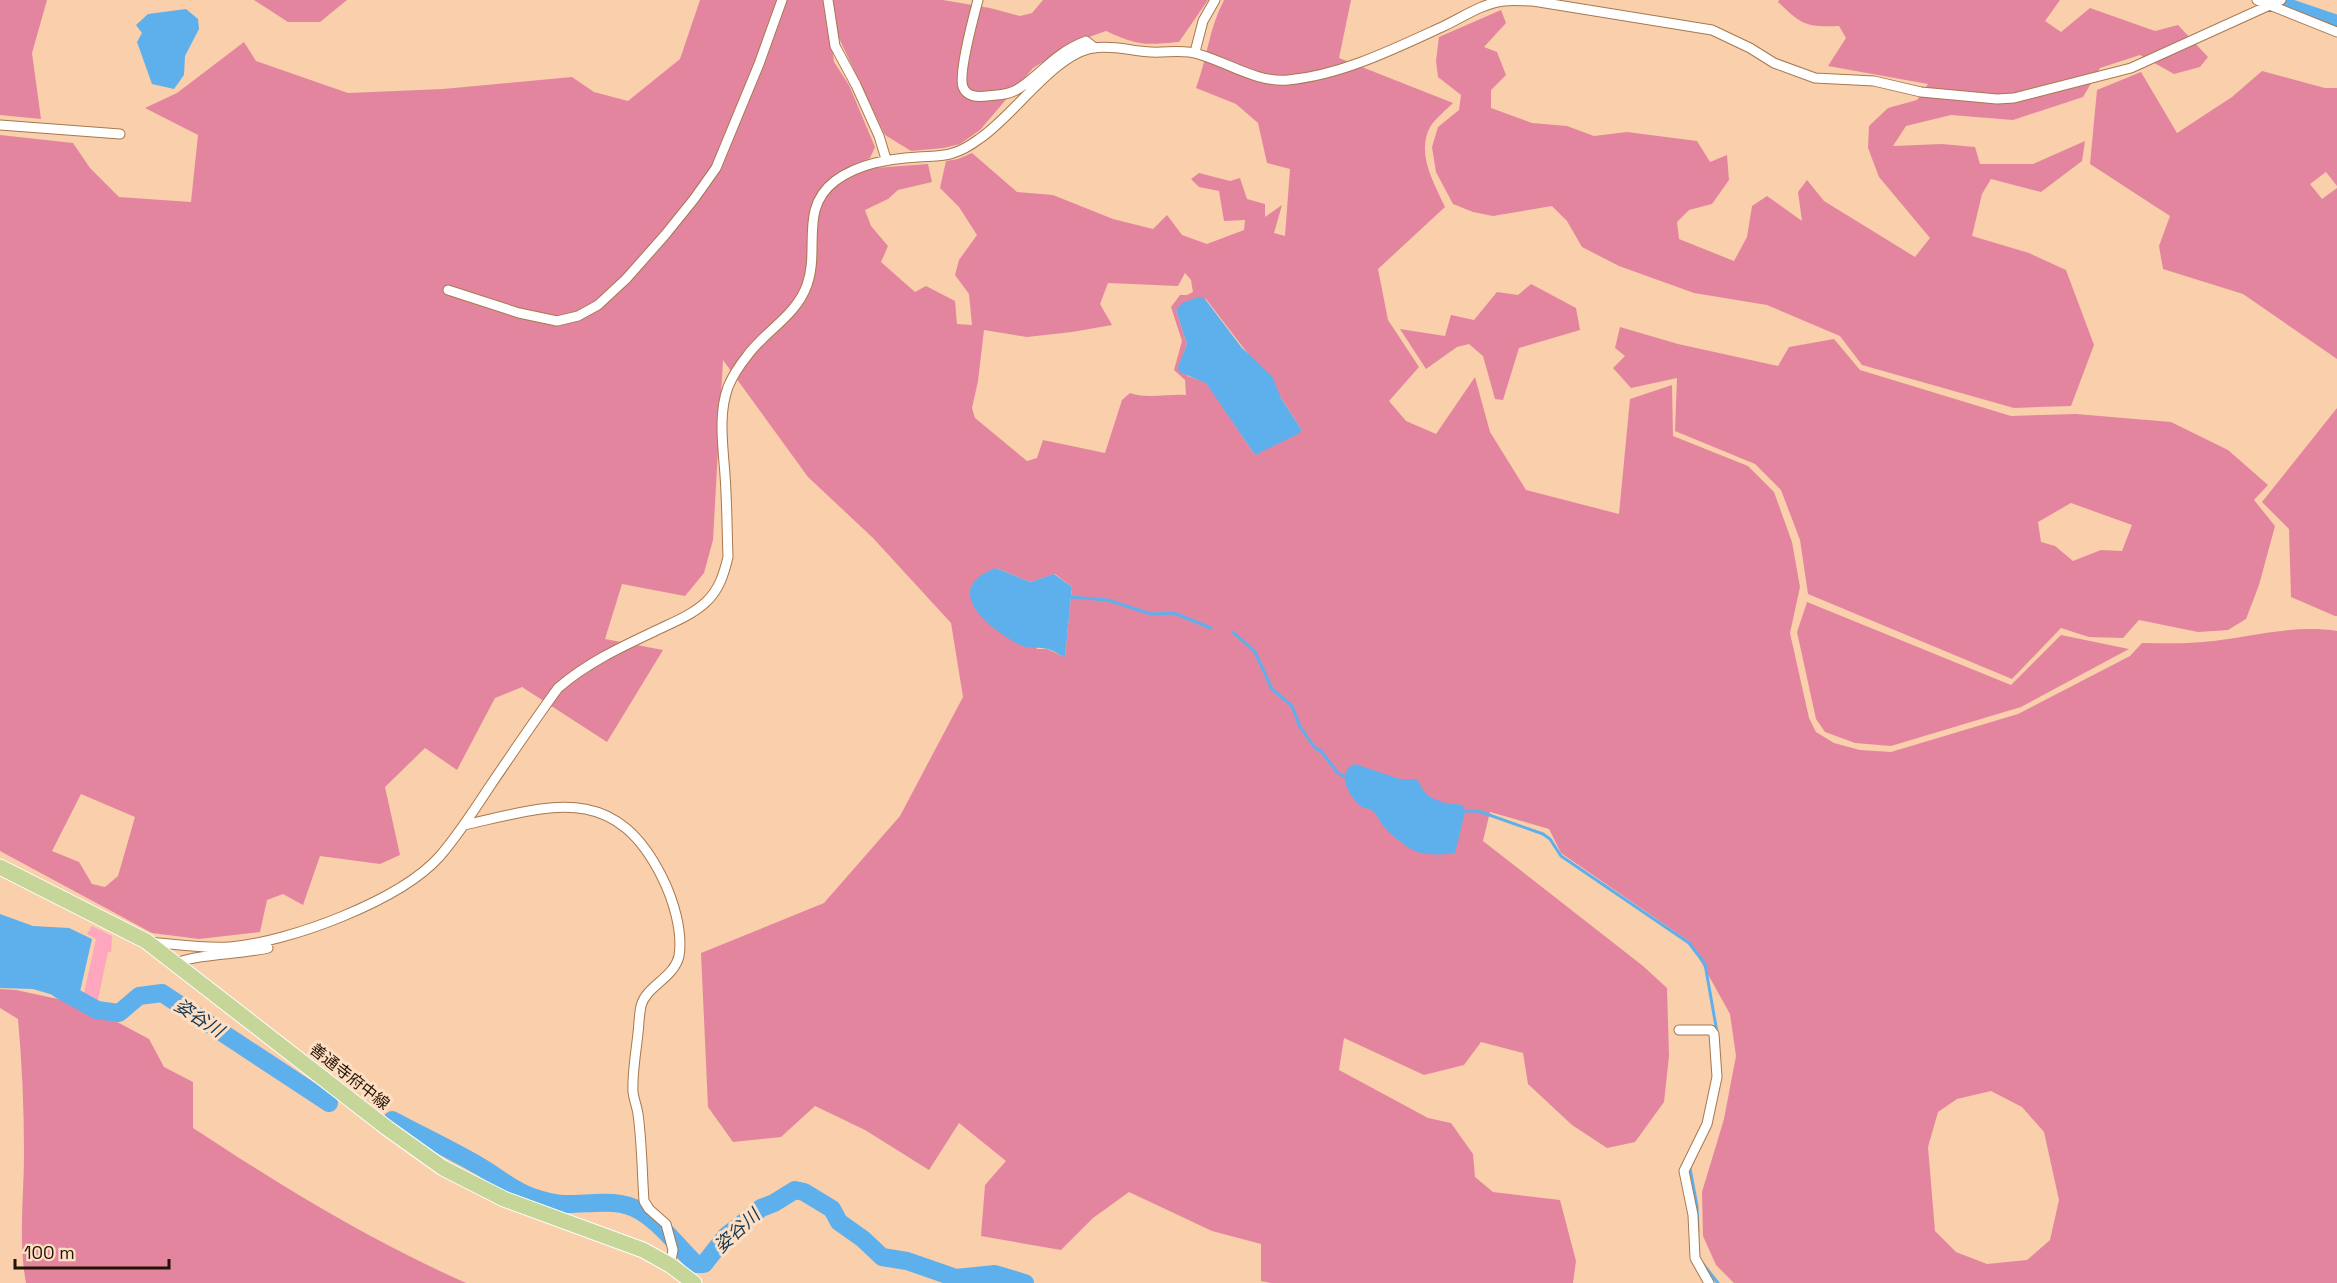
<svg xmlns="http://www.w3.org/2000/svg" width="2337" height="1283" viewBox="0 0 2337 1283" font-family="'Space Grotesk','Noto Sans JP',sans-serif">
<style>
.green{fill:#fea6be}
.forest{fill:#e485a0;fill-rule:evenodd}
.water{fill:#5eb0ec}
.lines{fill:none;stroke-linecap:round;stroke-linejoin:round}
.stream{stroke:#5eb0ec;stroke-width:3}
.river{stroke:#5eb0ec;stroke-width:18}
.street-casing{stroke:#a7784e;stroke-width:11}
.primary-casing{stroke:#fff;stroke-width:17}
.street{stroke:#fff;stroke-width:9}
.primary{stroke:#c5d698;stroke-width:15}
.labels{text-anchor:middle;stroke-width:6;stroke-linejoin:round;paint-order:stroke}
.street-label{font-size:16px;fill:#251303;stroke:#fedfc4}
.water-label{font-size:18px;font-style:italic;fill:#143750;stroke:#fedfc4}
</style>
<rect width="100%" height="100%" fill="#f9cfac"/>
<path class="green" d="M 92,926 L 112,936 L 111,952 L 108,952 L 97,1004 L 83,998 L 96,939 L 87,934 Z"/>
<path class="forest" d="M 0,0 L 47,0 L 32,53 L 41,119 L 0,115 Z
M 254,0 L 347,0 L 320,22 L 288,22 Z
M 700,0 L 943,0 L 990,8 L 1020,16 L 1032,13 L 1043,0 L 1208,0 L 1179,42 C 1144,45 1139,46 1106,31 L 1075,42 L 1033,68 L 980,130 L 960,144 L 944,148 L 911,151 L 885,135 L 836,32 L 830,30 L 834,62 L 849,85 L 875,147 L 870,158 L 847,170 L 928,164 L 932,182 L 898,190 L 888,199 L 865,210 L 871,226 L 888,246 L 881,262 L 915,292 L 926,286 L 955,301 L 957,324 L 972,325 L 969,294 L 955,275 L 959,260 L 977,235 L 959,207 L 940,188 L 946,161 L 958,159 L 972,153 L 1017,192 L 1053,195 L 1113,219 L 1153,229 L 1167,215 L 1182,235 L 1207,244 L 1244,230 L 1245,220 L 1224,221 L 1219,191 L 1199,187 L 1191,179 L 1199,173 L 1230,181 L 1240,178 L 1247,199 L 1265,204 L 1265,217 L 1282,205 L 1274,233 L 1285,236 L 1290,169 L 1267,163 L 1258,123 L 1236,104 L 1196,88 C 1207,59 1209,28 1224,0 L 1351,0 L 1339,58 L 1453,103 C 1446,110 1435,119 1430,127 C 1416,154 1434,183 1445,207 L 1378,269 L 1388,320 L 1419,367 L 1389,401 L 1406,421 L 1436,434 L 1475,377 L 1490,432 L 1526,490 L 1619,514 L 1630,399 L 1672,385 L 1673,436 L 1748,466 L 1774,492 L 1792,542 L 1800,587 L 1790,633 L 1809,718 L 1816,732 L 1834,743 L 1860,750 L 1891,752 L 2018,714 L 2130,656 L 2142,643 C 2162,643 2183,644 2203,642 C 2248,638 2291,624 2337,631 L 2337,1283 L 1734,1283 L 1716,1265 L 1703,1236 L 1702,1192 L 1724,1119 L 1736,1056 L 1730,1014 L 1690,942 L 1561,853 L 1549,829 L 1490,812 L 1483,841 L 1643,966 L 1667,988 L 1669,1056 L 1664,1102 L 1635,1142 L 1607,1148 L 1572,1125 L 1528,1084 L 1523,1053 L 1481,1042 L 1464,1065 L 1424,1075 L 1344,1038 L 1339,1070 L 1428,1118 L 1451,1123 L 1473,1154 L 1475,1177 L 1493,1192 L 1560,1200 L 1576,1261 L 1573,1283 L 1271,1283 L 1261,1281 L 1261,1244 L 1212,1231 L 1129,1192 L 1093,1218 L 1061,1250 L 981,1236 L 985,1185 L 1006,1161 L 959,1123 L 929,1170 L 865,1130 L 815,1106 L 781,1137 L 733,1142 L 708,1107 L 701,953 L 824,903 L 900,816 L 963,697 L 951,623 L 873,538 L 808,477 L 723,360 L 713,540 L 704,573 L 685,596 L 622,584 L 605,639 L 663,650 L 607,742 L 522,687 L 495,698 L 457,770 L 425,748 L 385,787 L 400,855 L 380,864 L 320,856 L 303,905 L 283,894 L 267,900 L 260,932 L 199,939 L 152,933 L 0,851 L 0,135 L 73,143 L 90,168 L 119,197 L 191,202 L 198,135 L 145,108 L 177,93 L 244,42 L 256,61 L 348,93 L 443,89 L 572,77 L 594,92 L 628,101 L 680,59 ZM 1185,273 L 1191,280 L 1193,292 L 1187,295 L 1180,295 L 1171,307 L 1182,341 L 1174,370 L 1185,380 L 1186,395 C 1167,394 1147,399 1130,393 L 1122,400 L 1105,453 L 1043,440 L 1037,458 L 1027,461 L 975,418 L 972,408 L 978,381 L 984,330 L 1027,337 L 1072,332 L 1112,325 L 1100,304 L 1108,283 L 1178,286 ZM 1206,299 L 1278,393 L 1301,429 L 1255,455 L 1206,382 L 1187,376 L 1183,355 L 1187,344 L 1176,310 ZM 996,568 L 1030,582 L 1055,574 L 1072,587 L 1065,657 L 1047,649 L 1037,649 ZM 81,794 L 135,817 L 118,876 L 105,887 L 92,884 L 79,862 L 52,851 ZM 1991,1091 L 2022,1107 L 2044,1132 L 2059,1200 L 2050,1240 L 2027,1260 L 1987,1264 L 1956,1252 L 1935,1231 L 1928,1147 L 1938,1112 L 1957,1099 Z
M 1779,0 L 2060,0 L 2045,21 L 2061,32 L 2090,8 L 2155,31 L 2178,25 L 2208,57 L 2200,67 L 2174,74 L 2140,55 L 2100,68 L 2083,97 L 2013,120 L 1951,115 L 1906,126 L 1893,146 L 1942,144 L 1975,147 L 1980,164 L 2033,164 L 2085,141 L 2082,161 L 2041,192 L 1991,179 L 1982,194 L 1972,236 L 2029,253 L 2066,270 L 2094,345 L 2071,406 L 2014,408 L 1862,365 L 1840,336 L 1767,305 L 1694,293 L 1619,266 L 1582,247 L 1567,221 L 1552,206 L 1493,216 L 1473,212 L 1453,204 L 1436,172 L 1432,147 L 1438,127 L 1459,110 L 1461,95 L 1438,77 L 1436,61 L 1439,37 L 1501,10 L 1506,23 L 1484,47 L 1497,52 L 1506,75 L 1491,90 L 1491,108 L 1532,123 L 1567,126 L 1594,136 L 1627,132 L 1697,141 L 1710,162 L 1727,155 L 1729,180 L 1712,204 L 1689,210 L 1677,222 L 1679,239 L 1734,261 L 1747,237 L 1752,206 L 1767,196 L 1802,221 L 1798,192 L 1807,180 L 1824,201 L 1915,257 L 1930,238 L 1879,177 L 1868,148 L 1869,126 L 1888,108 L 1917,100 L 1928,84 L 1828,66 L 1846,38 L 1839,26 C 1805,27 1802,25 1778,2 Z
M 2262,71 L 2325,88 L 2337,88 L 2337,186 L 2326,172 L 2310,184 L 2322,199 L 2337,188 L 2337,359 L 2243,294 L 2163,269 L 2159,246 L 2170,216 L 2090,164 L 2097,90 L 2141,72 L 2177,133 L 2232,97 Z
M 1531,284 L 1576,308 L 1580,330 L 1519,348 L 1503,400 L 1495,399 L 1483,356 L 1469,344 L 1457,347 L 1426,369 L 1400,329 L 1445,336 L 1451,315 L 1474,320 L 1497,292 L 1518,295 Z
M 1620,327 L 1678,344 L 1778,366 L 1789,347 L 1834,339 L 1860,370 L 2011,416 L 2076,414 L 2171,422 L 2228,450 L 2268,485 L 2254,500 L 2275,526 L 2259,585 L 2246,619 L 2228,630 L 2198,632 L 2139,620 L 2123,638 L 2089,637 L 2061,628 L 2012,679 L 1808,594 L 1800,540 L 1781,490 L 1755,464 L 1675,431 L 1677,378 L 1631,388 L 1613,368 L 1625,356 L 1615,348 ZM 2071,503 L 2132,525 L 2122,551 L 2101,550 L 2073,561 L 2055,546 L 2041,542 L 2038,522 Z
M 2337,408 L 2337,616 L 2335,616 L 2291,597 L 2289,529 L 2262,502 Z
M 1807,602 L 2011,685 L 2061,635 L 2129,649 L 2021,707 L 1891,746 L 1855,743 L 1825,732 L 1816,719 L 1797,632 Z
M 0,989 L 16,990 L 81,1004 L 121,1024 L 149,1039 L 164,1067 L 193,1082 L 193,1128 C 283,1187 367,1239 466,1283 L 26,1283 C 18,1240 24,1197 24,1153 C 24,1109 22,1063 18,1019 L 0,1008 Z"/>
<path class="water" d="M 186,9 L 198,19 L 199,29 L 185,56 L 184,75 L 174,89 L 152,84 L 137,42 L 142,33 L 136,25 L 148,14 Z
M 1199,297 L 1205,299 L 1242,348 L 1272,376 L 1281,398 L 1301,429 L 1300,433 L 1255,455 L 1206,383 L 1179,372 L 1178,367 L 1187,344 L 1176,310 L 1182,303 Z
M 996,568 L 1030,582 L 1054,574 L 1072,587 L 1065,657 C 1060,655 1054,651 1048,649 C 1039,647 1029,649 1020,645 C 989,629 939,589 996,568 Z
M 1355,764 L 1400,779 L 1415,779 L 1418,781 L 1425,793 L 1432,798 L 1445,803 L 1463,805 L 1465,812 L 1455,853 C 1443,855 1425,856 1413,850 C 1406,847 1389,833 1384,827 C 1380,822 1377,815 1373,811 C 1370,808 1364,809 1360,806 C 1349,796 1335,772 1355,764 Z
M 0,914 L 33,926 L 69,928 L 92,939 L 79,996 L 80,1003 L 33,989 L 0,988 Z"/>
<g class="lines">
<path class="stream" d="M 1070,597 L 1108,600 L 1151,614 L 1174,613 L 1211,628
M 1233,632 L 1255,652 L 1272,689 L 1292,706 L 1300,727 L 1315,748 L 1320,750 L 1338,773 L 1347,778
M 1461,811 L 1478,811 L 1543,834 L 1550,839 L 1561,856 L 1689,943 L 1705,964 L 1717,1032
M 1690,1168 L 1697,1206 L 1698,1232
M 1703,1264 L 1718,1283"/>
<path class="river" d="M 2284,6 L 2337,24
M 59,989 L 97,1010 L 119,1013 L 139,996 L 162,993 L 329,1103
M 392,1120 C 422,1136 452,1150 481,1167 C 498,1177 512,1190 532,1197 C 541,1200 553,1204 563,1204 C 588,1205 617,1197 640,1211 C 662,1224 677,1246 696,1264 L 704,1264 L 726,1236 L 743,1223 L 761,1208 L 774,1203 L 795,1190 L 804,1192 L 832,1209 L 839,1222 L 863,1239 L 882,1257 L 907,1261 L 956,1278 L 995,1274 L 1025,1283"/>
<defs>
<path id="street" d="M 828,0 L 835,46 L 856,85 L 879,136 L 886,159
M 978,0 C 974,15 958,74 963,87 C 967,97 977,97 987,96 C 997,95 1009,95 1018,89 C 1044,72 1053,54 1086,41 L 1095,48
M 2257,0 L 2337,32
M 1195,52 L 1203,21 L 1215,0
M 0,125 L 120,134
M 448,290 L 519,313 L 557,321 L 578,316 L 598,305 L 626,279 L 665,235 L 694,199 L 716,168 L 759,64 L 782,0
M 464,825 C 550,806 614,781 662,877 C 673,899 683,931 679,956 C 674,978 646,986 641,1006 C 639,1015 639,1025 638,1033 C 636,1053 632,1073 633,1092 C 634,1100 637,1107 638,1114 C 642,1143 642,1172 644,1201 L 649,1209 L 666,1224 L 673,1250 L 670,1265
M 148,942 C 175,944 203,949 230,947 C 289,942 400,901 440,856 C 458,835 473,812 488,789 C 511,755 534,721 558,688 C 587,663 619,648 653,632 C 671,623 691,616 706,602 C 719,590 724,574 728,557 C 727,530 727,502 725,475 C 723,446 718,414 728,387 C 733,375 739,366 747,356 C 765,331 796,316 807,285 C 820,249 799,208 835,181 C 859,163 889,159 918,157 C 930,156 942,157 953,153 C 963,150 971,145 979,139 C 1013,117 1054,54 1093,48 C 1114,45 1131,51 1151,52 C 1166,53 1184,49 1198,54 C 1227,62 1257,83 1288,80 C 1342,75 1396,48 1444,26 C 1463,17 1483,3 1504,1 C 1513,0 1524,1 1533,1 L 1712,30 L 1750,48 L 1774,63 L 1815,78 L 1874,81 L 1921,92 L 1997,99 L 2014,98 L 2131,68 L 2281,0
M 176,963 C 203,953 238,955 268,948
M 1679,1030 L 1711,1030 L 1714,1034 L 1717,1077 L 1707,1124 L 1684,1171 L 1693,1215 L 1695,1258 L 1709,1283"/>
<path id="primary" d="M 0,867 L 146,941 L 387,1128 L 443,1168 L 504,1199 L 643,1250 L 670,1265 L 694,1283"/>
</defs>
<use href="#street" class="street-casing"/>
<use href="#primary" class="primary-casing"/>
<use href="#street" class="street"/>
<use href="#primary" class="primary"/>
</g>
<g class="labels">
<g class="street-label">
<text transform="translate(350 1076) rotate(38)" y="6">善通寺府中線</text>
</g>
<g class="water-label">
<text transform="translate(199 1018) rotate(33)" y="6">姿谷川</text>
<text transform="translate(737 1231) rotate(-43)" y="6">姿谷川</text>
</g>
</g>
<path d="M15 1259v9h154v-9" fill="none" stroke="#251303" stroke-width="3"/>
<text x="24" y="1259" font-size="18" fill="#251303" stroke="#fedfc4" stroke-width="4.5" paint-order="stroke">100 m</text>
</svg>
